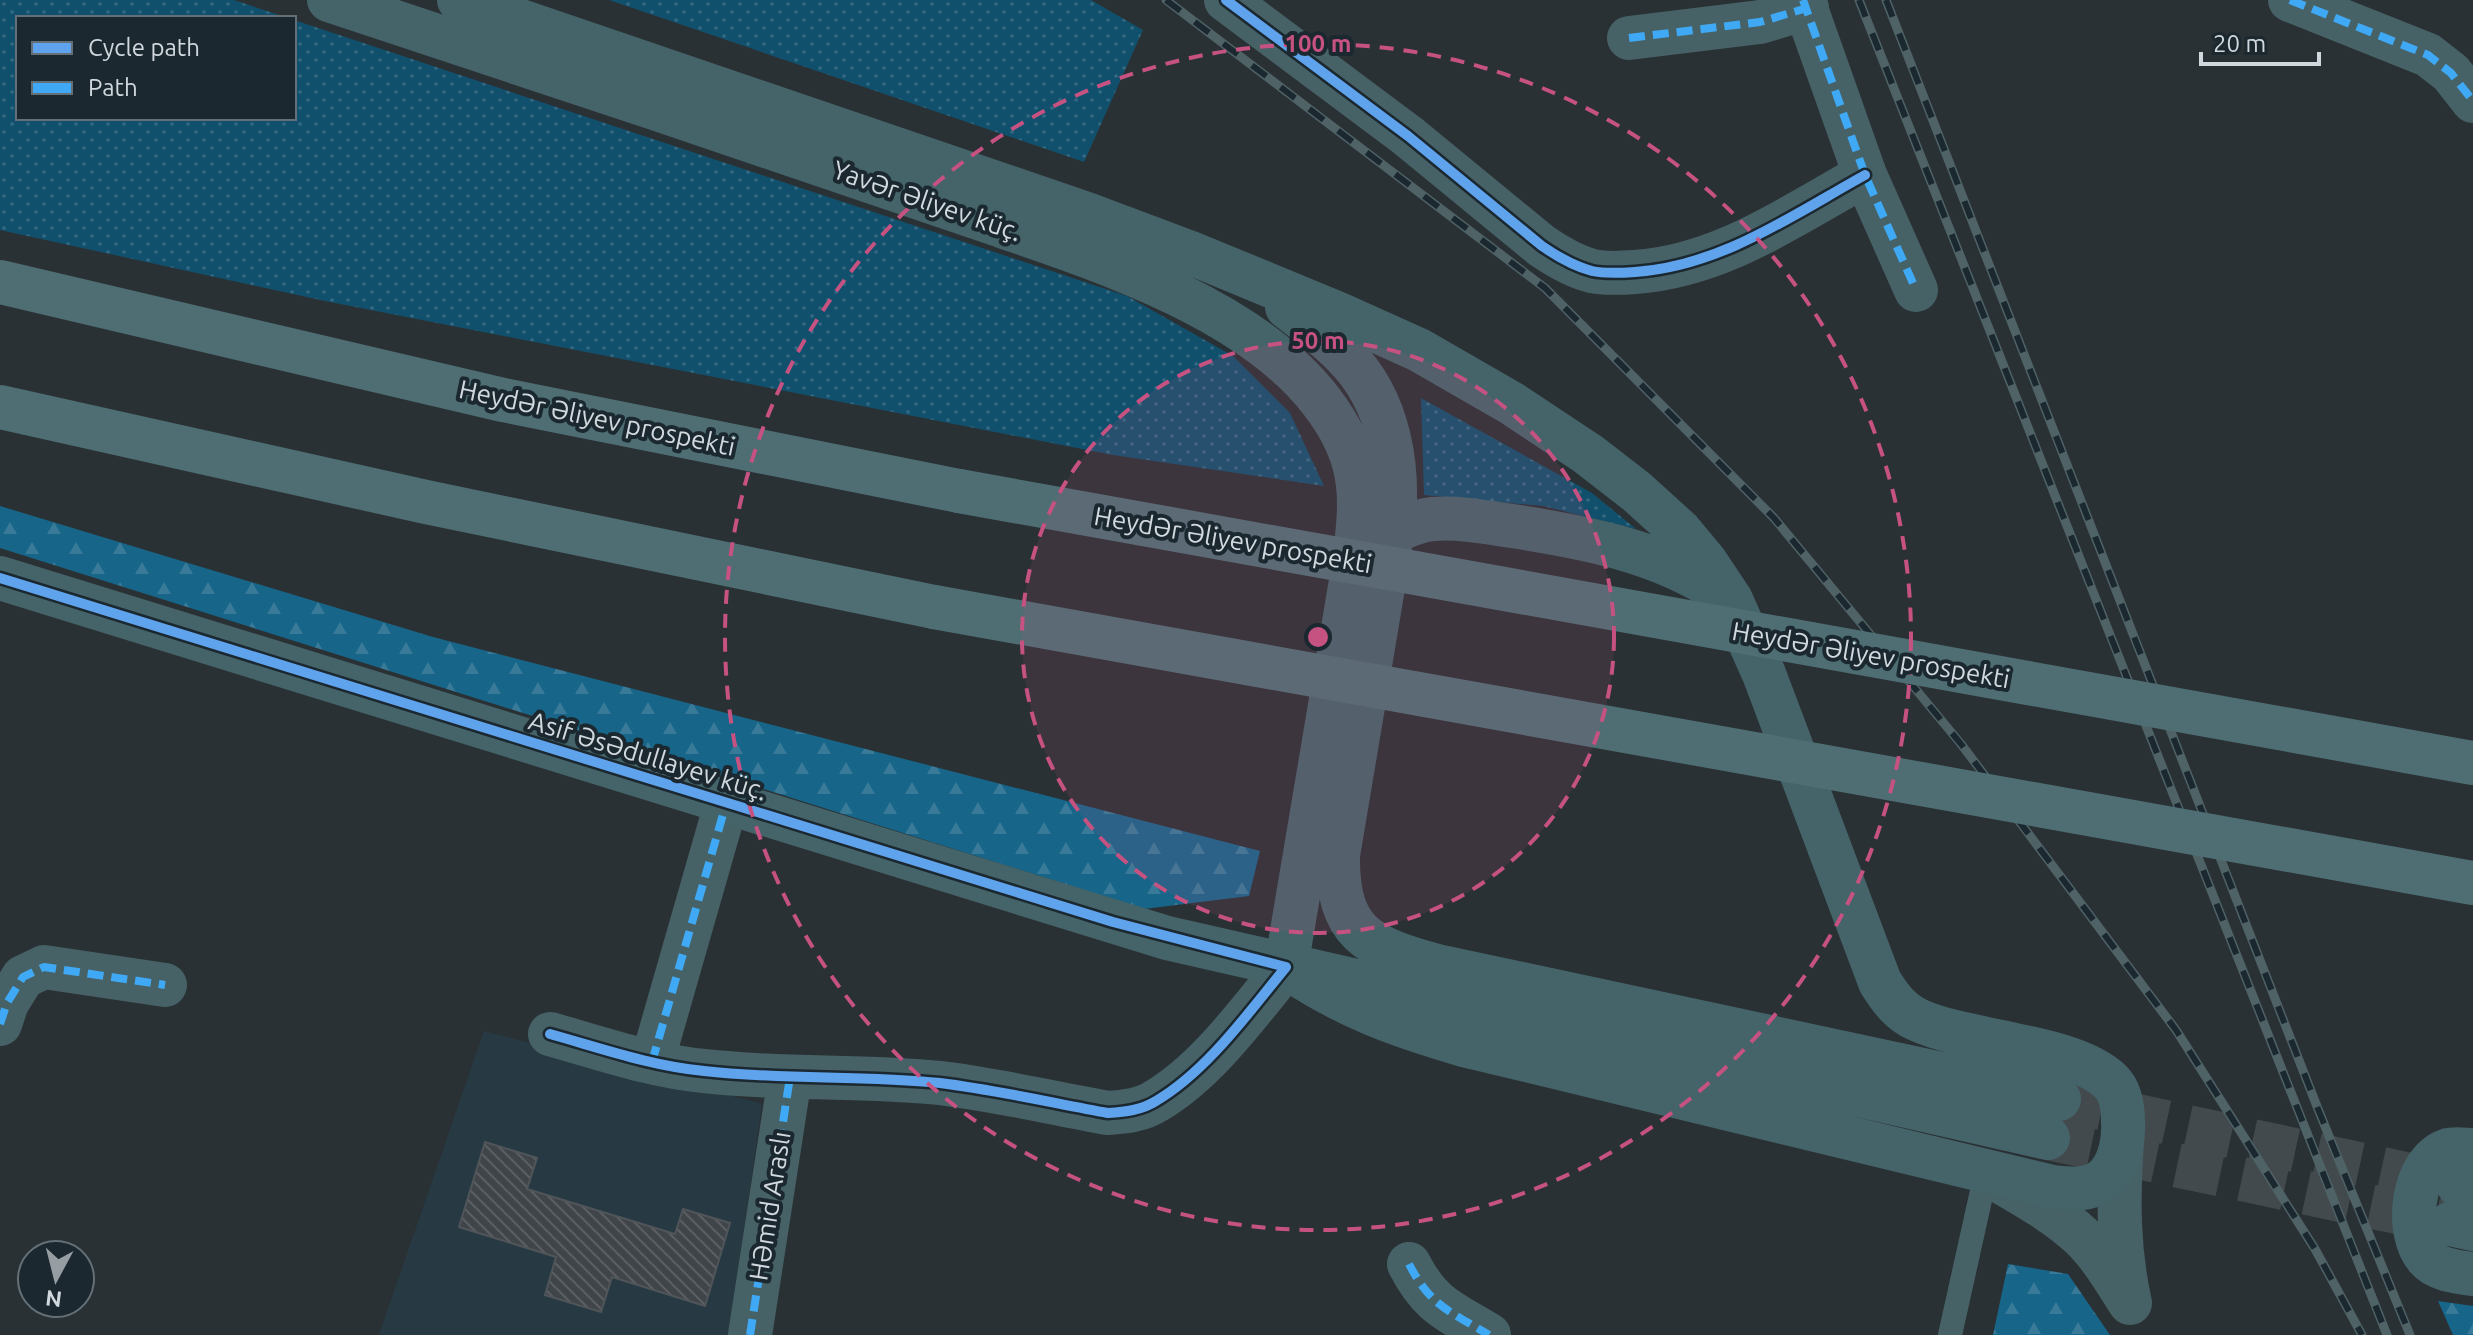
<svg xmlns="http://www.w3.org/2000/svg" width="2473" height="1335" viewBox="0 0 2473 1335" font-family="Ubuntu,sans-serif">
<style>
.built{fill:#273a44}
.grass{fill:url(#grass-dots)}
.forest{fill:url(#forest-firs)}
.building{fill:url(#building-back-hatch);stroke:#505559;stroke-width:2}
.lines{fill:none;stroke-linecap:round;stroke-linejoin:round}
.secondary-tunnel{stroke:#434a4e;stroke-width:44;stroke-dasharray:44 22;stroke-linecap:butt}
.lane{stroke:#476266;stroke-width:24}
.street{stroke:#476266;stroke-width:44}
.secondary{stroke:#456469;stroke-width:44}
.highway{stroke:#4e6e73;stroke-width:44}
.rail-casing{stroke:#4f6266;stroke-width:9}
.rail{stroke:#1b2830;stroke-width:6;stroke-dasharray:18;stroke-linecap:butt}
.highway-bridge{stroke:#4e6e73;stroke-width:44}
.quiet{stroke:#3fa9f5;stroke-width:8;stroke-dasharray:16 8;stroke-linecap:butt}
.cycleway-casing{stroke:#1b2830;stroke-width:15}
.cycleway{stroke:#60a3ed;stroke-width:10}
.ring{fill:none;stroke:#c65282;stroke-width:4;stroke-dasharray:14 10}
.labels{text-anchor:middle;stroke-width:8;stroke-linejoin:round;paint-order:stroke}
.street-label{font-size:26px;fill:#d1d9de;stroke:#1b2830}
.centre{fill:#c65282;stroke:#1b2830;stroke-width:4}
.ring-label{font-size:24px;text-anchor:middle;font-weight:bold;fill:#c65282;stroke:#1b2830;stroke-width:8;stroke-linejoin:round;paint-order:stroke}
</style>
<defs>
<pattern id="grass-dots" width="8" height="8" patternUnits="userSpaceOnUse" patternTransform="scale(2)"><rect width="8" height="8" fill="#11506c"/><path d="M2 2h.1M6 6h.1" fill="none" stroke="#336981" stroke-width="1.8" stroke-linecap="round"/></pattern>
<pattern id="forest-firs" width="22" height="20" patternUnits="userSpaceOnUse" patternTransform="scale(2)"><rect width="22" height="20" fill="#176588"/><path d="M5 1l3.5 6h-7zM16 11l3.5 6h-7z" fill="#387a98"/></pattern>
<pattern id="building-back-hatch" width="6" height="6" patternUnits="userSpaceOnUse" patternTransform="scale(2)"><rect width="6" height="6" fill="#404549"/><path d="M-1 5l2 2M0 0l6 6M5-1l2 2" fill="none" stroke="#5b5f63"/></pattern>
</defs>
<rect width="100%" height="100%" fill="#2a3135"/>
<path class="built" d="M 484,1031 L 762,1104 L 729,1335 L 379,1335 Z"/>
<path class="grass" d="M 0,0 L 234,0 L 288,18 L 18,18 L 18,118 L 294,118 L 294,20 L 1127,296 L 1233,356 L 1290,413 L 1324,486 L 1113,455 L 325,301 L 0,230 Z
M 609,0 L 1091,0 L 1143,30 L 1084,162 Z
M 1421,398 L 1592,493 L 1636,529 L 1543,506 L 1424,495 Z"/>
<path class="forest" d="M 0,506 L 433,637 L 1260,851 L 1249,896 L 1144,909 L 0,548 Z
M 2008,1264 L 2068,1274 L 2110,1335 L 1993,1335 Z
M 2438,1301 L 2473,1306 L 2473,1335 L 2453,1335 Z"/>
<path class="building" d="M 485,1142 L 537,1158 L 527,1189 L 675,1234 L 683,1209 L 730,1223 L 705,1306 L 612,1277 L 601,1312 L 545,1295 L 556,1257 L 459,1227 Z"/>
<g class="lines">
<path class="secondary-tunnel" d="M 2059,1099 L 2456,1185
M 2048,1138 L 2449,1223"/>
<path class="lane" d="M 1950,1335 L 1986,1173"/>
<path class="street" d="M 1226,0 L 1408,136 L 1542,246 C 1558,257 1573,266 1592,271 C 1605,274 1621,273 1635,272 C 1721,266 1791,216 1865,175
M 1803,0 L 1865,175 L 1916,290
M 2290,0 L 2428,55 L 2451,73 L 2473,101
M 1629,38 L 1760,22 L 1807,8
M 0,1024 L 7,1003 L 23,977 L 44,967 L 165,985
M 550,1034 C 600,1048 651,1066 704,1071 C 782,1080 862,1075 940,1083 C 997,1090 1053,1103 1108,1113 C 1125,1112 1142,1110 1156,1101 C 1207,1071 1249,1012 1286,967
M 652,1062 L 726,804
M 1991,1176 C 2022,1194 2055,1212 2081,1236 C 2101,1255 2115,1280 2130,1303 C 2118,1249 2118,1199 2122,1143
M 1409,1264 C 1431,1307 1450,1311 1489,1335
M 750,1335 L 790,1077"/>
<path class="secondary" d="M 329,0 C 494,54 658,109 822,165 C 878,184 934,203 990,222 C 1098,259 1250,308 1321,401 C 1368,462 1362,503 1352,575 L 1286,967
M 459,0 L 1087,214 L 1191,253 L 1339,314 L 1419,350 L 1511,403 L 1588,454 L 1637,492 L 1680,531 L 1705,561 L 1731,600 L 1764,674 L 1880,982 C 1890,998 1900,1012 1918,1020 C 1968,1043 2074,1045 2111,1082 C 2121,1092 2123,1108 2123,1122 C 2124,1139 2120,1161 2109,1174 C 2093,1192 2074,1189 2052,1187 L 1464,1045 C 1395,1025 1346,1007 1286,967
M 1287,307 C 1306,322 1327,337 1344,355 C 1391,401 1401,472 1392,534 L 1338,855 C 1337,933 1367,947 1437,966 L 2059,1099
M 1374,548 C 1389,533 1412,521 1433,519 C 1459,517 1486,522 1512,526 C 1584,537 1659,551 1720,592
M 0,578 L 1167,938 L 2048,1138
M 2473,1150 C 2466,1150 2455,1148 2448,1150 C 2412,1162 2404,1232 2427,1258 C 2437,1270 2458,1272 2473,1274
M 2459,1186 L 2473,1188
M 2450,1224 L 2473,1229"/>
<path class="highway" d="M 0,282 L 503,400 L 959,491
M 0,407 L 426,502 L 934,607"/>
<defs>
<path id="rail" d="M 1166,0 L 1545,288 L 1774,518 L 1961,744 L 2176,1030 L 2315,1249 L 2362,1335
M 1859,0 L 2387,1335
M 1886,0 L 2318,1109 L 2410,1335"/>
</defs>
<use href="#rail" class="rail-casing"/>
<use href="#rail" class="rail"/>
<path class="highway-bridge" d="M 959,491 L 2473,763
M 934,607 L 2473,883"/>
<path class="quiet" d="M 1803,0 L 1865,175 L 1916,290
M 2290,0 L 2428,55 L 2451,73 L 2473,101
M 1629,38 L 1760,22 L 1807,8
M 0,1024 L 7,1003 L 23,977 L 44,967 L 165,985
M 652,1062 L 726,804
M 1409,1264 C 1431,1307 1450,1311 1489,1335
M 750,1335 L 790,1077"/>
<defs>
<path id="cycleway" d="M 1226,0 L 1408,136 L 1542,246 C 1558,257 1573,266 1592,271 C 1605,274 1621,273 1635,272 C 1721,266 1791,216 1865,175
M 0,578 L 1113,922 L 1286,967 C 1249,1012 1207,1071 1156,1101 C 1142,1110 1125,1112 1108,1113 C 1053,1103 997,1090 940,1083 C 862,1075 782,1080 704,1071 C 651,1066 600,1048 550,1034"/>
</defs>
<use href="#cycleway" class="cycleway-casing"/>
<use href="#cycleway" class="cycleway"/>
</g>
<circle cx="1318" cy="637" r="296" fill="#c65282" fill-opacity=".12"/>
<g class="ring">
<circle cx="1318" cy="637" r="296"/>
<circle cx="1318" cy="637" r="593"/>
</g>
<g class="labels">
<g class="street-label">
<text transform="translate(927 201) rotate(19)" y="9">Yavər Əliyev küç.</text>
<text transform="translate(597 418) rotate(12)" y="9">Heydər Əliyev prospekti</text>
<text transform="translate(1233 540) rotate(10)" y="9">Heydər Əliyev prospekti</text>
<text transform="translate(1871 655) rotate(10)" y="9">Heydər Əliyev prospekti</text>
<text transform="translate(648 756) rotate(17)" y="9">Asif Əsədullayev küç.</text>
<text transform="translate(770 1206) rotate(-81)" y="9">Həmid Araslı</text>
</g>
</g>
<circle cx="1318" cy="637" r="12" class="centre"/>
<g class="ring-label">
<text x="1318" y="52">100 m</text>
<text x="1318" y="349">50 m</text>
</g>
<rect x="16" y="16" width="280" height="104" fill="#1b2830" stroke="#646f76" stroke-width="2"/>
<rect x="32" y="42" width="40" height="12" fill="#60a3ed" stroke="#646f76" stroke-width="2"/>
<text x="88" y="56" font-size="24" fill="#d1d9de">Cycle path</text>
<rect x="32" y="82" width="40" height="12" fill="#3fa9f5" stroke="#646f76" stroke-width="2"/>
<text x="88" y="96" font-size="24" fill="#d1d9de">Path</text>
<g transform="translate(56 1279) rotate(187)"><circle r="38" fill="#1b2830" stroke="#646f76" stroke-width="2"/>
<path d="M0-6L14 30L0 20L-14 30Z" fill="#979ea3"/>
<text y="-12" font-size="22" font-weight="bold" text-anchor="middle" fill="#d1d9de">N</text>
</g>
<path d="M2201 52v12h118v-12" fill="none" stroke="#d1d9de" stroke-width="4"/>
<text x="2213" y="52" font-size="24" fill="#d1d9de" stroke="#1b2830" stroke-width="6" paint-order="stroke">20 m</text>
</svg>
